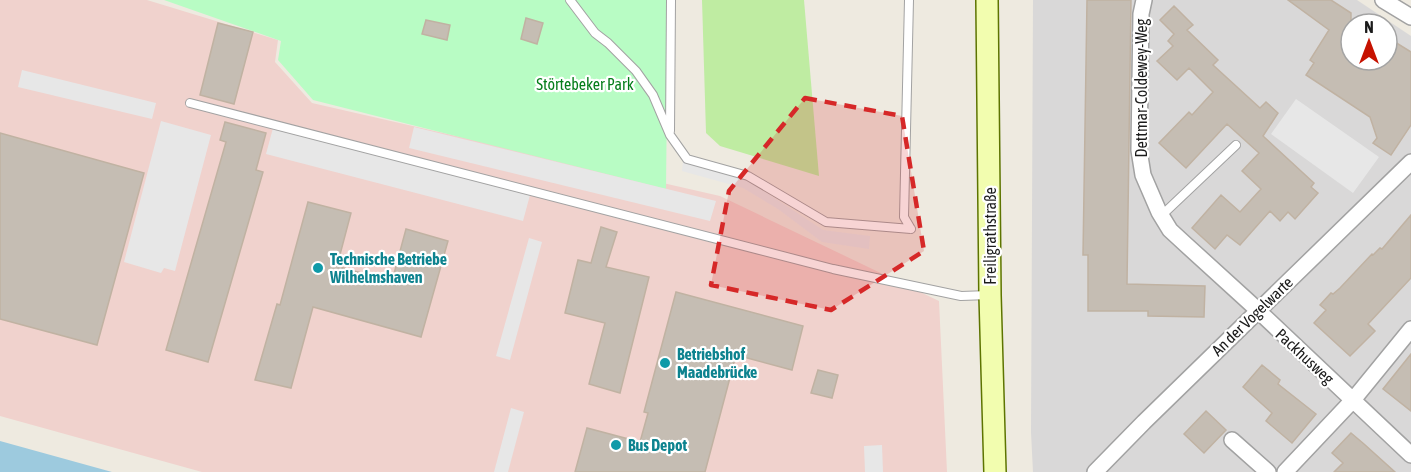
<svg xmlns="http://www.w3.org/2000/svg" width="1411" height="472" viewBox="0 0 1411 472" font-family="'Asap Condensed',sans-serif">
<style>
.residential{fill:#d9d8d8;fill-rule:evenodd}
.commercial{fill:#f0d2cd}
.grass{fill:#bfeca2}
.park{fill:#b8fcc4}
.parking{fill:#e7e7e7}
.water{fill:#9dcade}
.building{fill:#c5bdb3;stroke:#c0b2a2;stroke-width:1.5}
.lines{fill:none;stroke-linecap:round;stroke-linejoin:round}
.lane-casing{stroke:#a2a2a2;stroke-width:10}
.street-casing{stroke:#a2a2a2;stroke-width:18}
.secondary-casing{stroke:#5d7400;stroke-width:24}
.lane{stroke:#fff;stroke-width:8}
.street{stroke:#fff;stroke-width:15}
.secondary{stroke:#f2fdaf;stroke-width:21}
.marked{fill:#d62828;fill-opacity:0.2;stroke:#d62828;stroke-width:4.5;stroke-dasharray:12 8;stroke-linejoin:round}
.culture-dot{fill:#0f9aa8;stroke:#fff;stroke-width:2}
.labels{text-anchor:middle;stroke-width:4.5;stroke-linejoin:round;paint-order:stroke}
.park-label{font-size:16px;fill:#057d1a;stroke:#fff}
.street-label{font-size:16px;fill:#1b1b1b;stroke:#fff}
.culture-label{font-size:16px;font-weight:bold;fill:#0d838f;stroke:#fff;text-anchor:start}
</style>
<rect width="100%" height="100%" fill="#eeeae0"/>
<path class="residential" d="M 1033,0 L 1357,0 L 1411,36 L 1411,472 L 1033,472 L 1031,432 ZM 1351,24 L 1387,24 L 1387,60 L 1351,60 Z"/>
<path class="commercial" d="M 0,0 L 147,0 L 278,40 L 275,62 L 312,103 L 720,196 L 939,301 L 947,472 L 202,472 L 0,416 Z"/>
<path class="grass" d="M 702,0 L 804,0 L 819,176 L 720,146 L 706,133 Z"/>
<path class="park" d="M 164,0 L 668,0 L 666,189 L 313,100 L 278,60 L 281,41 Z"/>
<path class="parking" d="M 22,70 L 156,103 L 152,119 L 18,87 Z
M 1296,99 L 1379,157 L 1353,193 L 1271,134 Z
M 161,121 L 211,135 L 175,271 L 164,268 L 161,273 L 124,262 Z
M 414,127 L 716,201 L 710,221 L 409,148 Z
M 273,128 L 530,195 L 523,221 L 266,154 Z
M 683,161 L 747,180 L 823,230 L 870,236 L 869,249 L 822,242 L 778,209 L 743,188 L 682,171 Z
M 529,238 L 542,242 L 510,360 L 496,356 Z
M 511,408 L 524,412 L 508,472 L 494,472 Z
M 882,445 L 883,472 L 865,472 L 864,446 Z"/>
<path class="water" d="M 0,441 L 112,472 L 0,472 Z"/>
<path class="building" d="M 1087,0 L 1131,0 L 1127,284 L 1205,286 L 1204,317 L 1148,316 L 1148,311 L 1088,311 L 1088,255 L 1083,255 Z
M 1288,0 L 1331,0 L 1351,13 L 1351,60 L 1387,60 L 1387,37 L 1411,52 L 1411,125 L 1391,155 L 1373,143 L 1377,138 L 1370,117 L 1306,75 L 1314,63 L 1310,60 L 1329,30 Z
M 1174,6 L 1193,25 L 1187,30 L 1218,60 L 1213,65 L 1260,108 L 1266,102 L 1278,113 L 1263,136 L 1314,183 L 1311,187 L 1318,193 L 1295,219 L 1288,212 L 1280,221 L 1270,211 L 1240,245 L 1227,235 L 1215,249 L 1192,228 L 1221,195 L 1240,212 L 1261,189 L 1242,171 L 1259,153 L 1227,124 L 1186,168 L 1159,143 L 1189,112 L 1192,115 L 1213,92 L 1189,68 L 1177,80 L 1157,61 L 1173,46 L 1168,41 L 1174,34 L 1160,20 Z
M 526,18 L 543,23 L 537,44 L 521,39 Z
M 426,20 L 450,25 L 447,40 L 422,34 Z
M 218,23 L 253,32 L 234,104 L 200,95 Z
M 225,122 L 266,133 L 256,170 L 263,172 L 208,362 L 166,350 L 226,142 L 220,140 Z
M 0,133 L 144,173 L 97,345 L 0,319 Z
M 308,202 L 351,213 L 337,266 L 354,271 L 392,281 L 406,229 L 448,241 L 421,337 L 313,307 L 291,388 L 255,380 L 277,304 L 280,305 Z
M 1411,215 L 1411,278 L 1368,324 L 1375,331 L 1350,356 L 1314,323 L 1326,310 L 1320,305 L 1331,293 L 1333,294 L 1340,288 L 1372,254 L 1373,255 L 1380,248 L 1382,249 Z
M 601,227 L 617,232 L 606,267 L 649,277 L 620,393 L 589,384 L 605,323 L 565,313 L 578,260 L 591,263 Z
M 676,292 L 803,326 L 792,370 L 736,355 L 705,472 L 575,472 L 587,428 L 640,442 L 648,413 L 644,412 Z
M 1411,354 L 1411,411 L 1383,389 Z
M 1262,365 L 1280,380 L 1278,384 L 1316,414 L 1292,443 L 1266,421 L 1272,413 L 1243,387 Z
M 818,370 L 838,375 L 832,398 L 811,393 Z
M 1206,411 L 1226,430 L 1204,453 L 1184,434 Z
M 1351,433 L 1364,444 L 1395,472 L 1334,472 L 1343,463 L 1332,453 Z"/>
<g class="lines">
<defs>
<path id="lane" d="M 570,0 L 595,33 L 608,43 L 636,71 L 653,95 L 670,135 L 687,159 L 748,176 L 826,222 L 911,229
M 909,0 L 904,217 L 911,229
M 190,103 L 833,269 L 961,296 L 989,295
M 670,131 L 671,0
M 1161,216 L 1236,145"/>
<path id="street" d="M 1144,0 L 1141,14 L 1139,150 L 1143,175 L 1159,212 L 1170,230 L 1183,242 L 1250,303 L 1411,455
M 1383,0 L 1411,17
M 1232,440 L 1268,472
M 1095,472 L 1144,422 L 1411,162
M 1285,472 L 1353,400 L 1411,329"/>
<path id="secondary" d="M 987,0 L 990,295 L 995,472"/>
</defs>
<use href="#lane" class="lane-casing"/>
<use href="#street" class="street-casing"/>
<use href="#secondary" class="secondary-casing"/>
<use href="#lane" class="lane"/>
<use href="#street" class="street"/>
<use href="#secondary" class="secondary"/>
</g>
<path class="marked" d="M 805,98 L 902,116 L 924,251 L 831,310 L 711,285 L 729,191 Z"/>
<g class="culture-dot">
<circle cx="318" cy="268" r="6"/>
<circle cx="665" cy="363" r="6"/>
<circle cx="616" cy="445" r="6"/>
</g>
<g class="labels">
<g class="park-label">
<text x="585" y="90">Störtebeker Park</text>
</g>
<g class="street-label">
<text transform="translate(1141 88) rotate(-90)" y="6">Dettmar-Coldewey-Weg</text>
<text transform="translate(990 236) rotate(-90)" y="6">Freiligrathstraße</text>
<text transform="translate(1252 316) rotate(-44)" y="6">An der Vogelwarte</text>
<text transform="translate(1305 356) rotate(43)" y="6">Packhusweg</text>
</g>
<g class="culture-label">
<text x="330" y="265">Technische Betriebe<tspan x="330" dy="18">Wilhelmshaven</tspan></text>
<text x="677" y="360">Betriebshof<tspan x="677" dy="18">Maadebrücke</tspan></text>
<text x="628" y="451">Bus Depot</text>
</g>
</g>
<g transform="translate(1369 42)"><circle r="28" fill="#ffffff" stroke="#a4a4a4" stroke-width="1.5"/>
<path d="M0-4.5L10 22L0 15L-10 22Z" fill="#c61200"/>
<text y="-9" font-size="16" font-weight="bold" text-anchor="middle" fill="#1b1b1b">N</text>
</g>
</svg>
